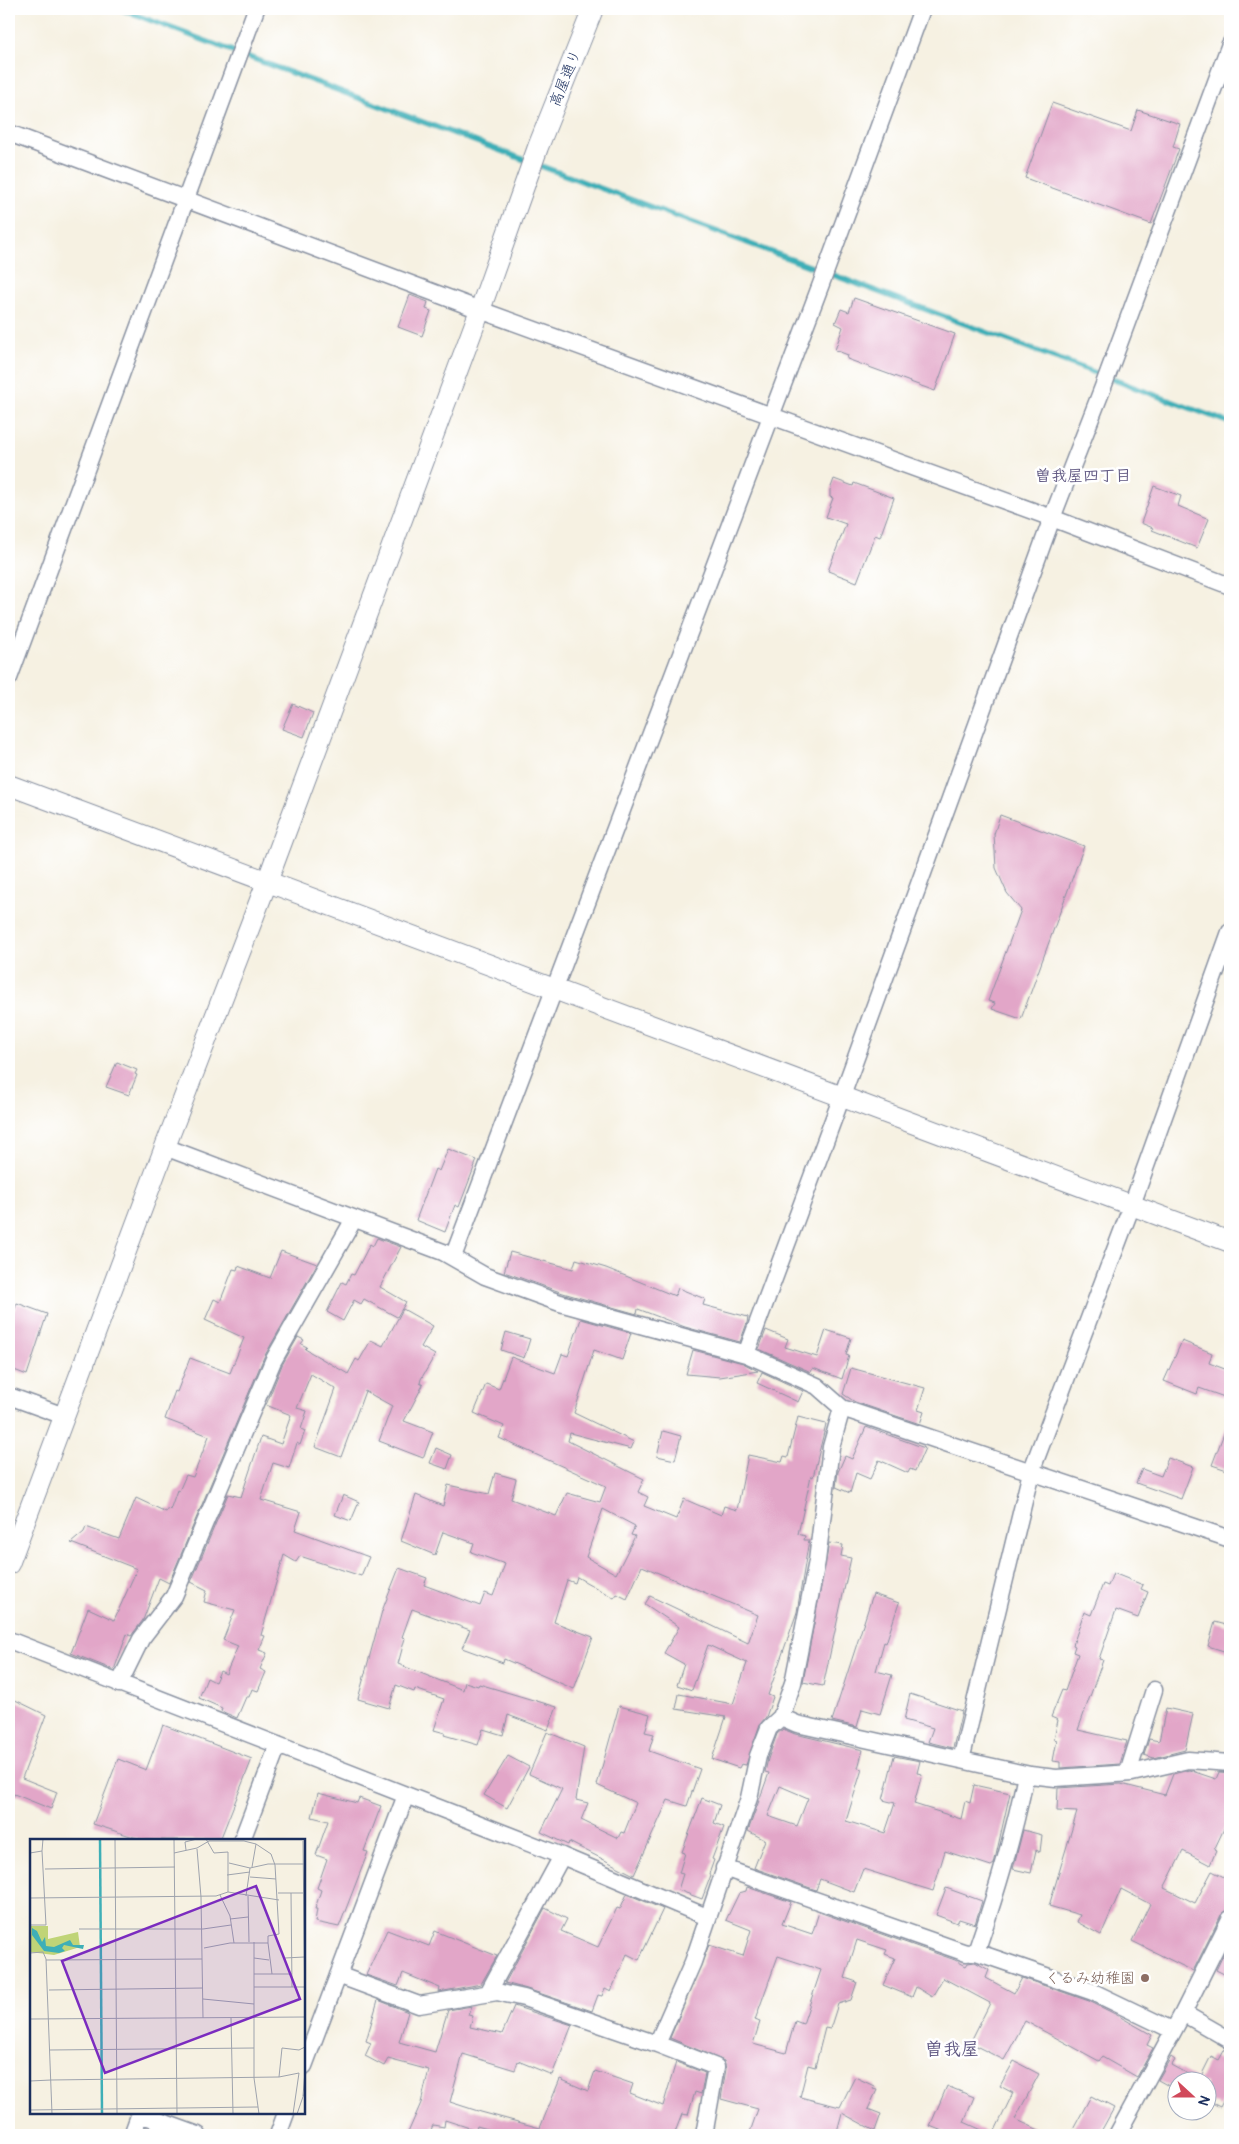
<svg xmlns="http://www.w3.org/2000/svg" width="1239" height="2144" viewBox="0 0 1239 2144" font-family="Pangolin,'Klee One',sans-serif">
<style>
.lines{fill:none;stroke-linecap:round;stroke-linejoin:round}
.stream{stroke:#3eafb7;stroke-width:5.5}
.building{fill:#e2a6c8;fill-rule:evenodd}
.minor-casing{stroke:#8890a0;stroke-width:19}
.tertiary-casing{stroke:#8890a0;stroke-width:22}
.minor{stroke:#fff;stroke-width:16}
.tertiary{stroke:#fff;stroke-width:20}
.education-dot{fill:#8d6e63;stroke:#fff;stroke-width:2}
.labels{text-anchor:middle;stroke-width:5;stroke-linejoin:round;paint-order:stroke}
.street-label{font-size:15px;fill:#1b2f5e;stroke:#fff}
.education-label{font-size:15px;fill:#785e54;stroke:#fff;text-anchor:end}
.neighbourhood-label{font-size:16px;font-weight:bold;fill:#615983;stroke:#fff}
.quarter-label{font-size:18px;font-weight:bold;fill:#615983;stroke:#fff}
.inset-river{fill:none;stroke:#3eafb7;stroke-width:2.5}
.inset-road{fill:none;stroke:#9ea3ad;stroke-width:1}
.view{fill:#7b2cbf;fill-opacity:0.15;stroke:#7b2cbf;stroke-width:2.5}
.inset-edge{fill:none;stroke:#1b2f5e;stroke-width:2.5}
</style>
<rect width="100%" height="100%" fill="#fff"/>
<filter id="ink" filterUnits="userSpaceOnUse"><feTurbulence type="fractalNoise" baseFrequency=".02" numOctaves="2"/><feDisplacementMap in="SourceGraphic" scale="10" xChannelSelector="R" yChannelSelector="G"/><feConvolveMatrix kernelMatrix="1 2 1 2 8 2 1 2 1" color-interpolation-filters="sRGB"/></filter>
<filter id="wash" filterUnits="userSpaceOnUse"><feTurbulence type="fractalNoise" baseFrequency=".0096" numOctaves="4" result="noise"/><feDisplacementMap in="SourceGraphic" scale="20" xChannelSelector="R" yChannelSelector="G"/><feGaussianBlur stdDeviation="1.12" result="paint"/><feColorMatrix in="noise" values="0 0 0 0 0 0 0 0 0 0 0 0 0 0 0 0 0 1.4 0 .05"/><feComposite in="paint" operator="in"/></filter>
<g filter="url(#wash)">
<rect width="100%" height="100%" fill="#f6f1e2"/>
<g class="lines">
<path class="stream" d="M 120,9 L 1230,423"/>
</g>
<g id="blocks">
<path class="building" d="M 1052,103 L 1131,131 L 1138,110 L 1180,124 L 1173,147 L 1179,149 L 1151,224 L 1025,178 Z
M 410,295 L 428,302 L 426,309 L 431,311 L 422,336 L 398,327 Z
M 854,298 L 955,334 L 935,391 L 847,359 L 848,355 L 835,350 L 843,327 L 835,323 L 841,309 L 849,312 Z
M 834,479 L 853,486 L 854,483 L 894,498 L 880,537 L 875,535 L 857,582 L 828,571 L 846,524 L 826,517 L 833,498 L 830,497 L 830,490 Z
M 1154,486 L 1181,496 L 1178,506 L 1209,519 L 1197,548 L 1152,530 L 1153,528 L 1141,523 Z
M 293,704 L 313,713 L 304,737 L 282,729 Z
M 1000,815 L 1084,846 L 1021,1019 L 992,1009 L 995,1003 L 988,1001 L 1021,910 L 1007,893 L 996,868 L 994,834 Z
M 117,1062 L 137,1070 L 135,1074 L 137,1075 L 129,1095 L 106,1087 Z
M 448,1149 L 477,1160 L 459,1207 L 455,1205 L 445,1232 L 416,1220 L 435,1169 L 439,1171 Z
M 377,1238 L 401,1247 L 380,1287 L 406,1302 L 397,1317 L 364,1299 L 361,1304 L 354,1300 L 343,1321 L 327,1312 L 342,1282 L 346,1284 L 351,1274 L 354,1275 L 370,1244 L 373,1246 Z
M 281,1251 L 317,1264 L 264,1357 L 169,1583 L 159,1578 L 143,1620 L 131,1636 L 127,1634 L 114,1670 L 71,1653 L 88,1608 L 114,1620 L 137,1569 L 71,1543 L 84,1532 L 86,1527 L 119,1539 L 136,1498 L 166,1512 L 168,1508 L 170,1510 L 177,1490 L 179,1491 L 186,1475 L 193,1477 L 209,1436 L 165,1419 L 175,1391 L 177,1392 L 190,1358 L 230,1373 L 244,1338 L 205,1320 L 214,1299 L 220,1302 L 233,1269 L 237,1270 L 238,1266 L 270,1278 Z
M 510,1252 L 573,1269 L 576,1259 L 606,1268 L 675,1296 L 678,1288 L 705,1299 L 703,1305 L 748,1317 L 747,1323 L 740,1342 L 685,1327 L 638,1309 L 637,1314 L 563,1293 L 504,1272 Z
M 17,1303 L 47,1314 L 27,1375 L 9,1368 L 9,1324 Z
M 403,1309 L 433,1326 L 421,1347 L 435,1355 L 421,1379 L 420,1383 L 423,1385 L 404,1421 L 433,1432 L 423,1458 L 379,1441 L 392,1406 L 365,1391 L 341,1457 L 315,1447 L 336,1389 L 311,1374 L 297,1408 L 307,1411 L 301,1429 L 305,1431 L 300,1445 L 297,1443 L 289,1468 L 273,1463 L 261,1500 L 301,1512 L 295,1530 L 369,1557 L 361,1576 L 300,1556 L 296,1562 L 284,1555 L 261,1635 L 265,1636 L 259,1650 L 267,1653 L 260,1669 L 266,1672 L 258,1691 L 252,1689 L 249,1697 L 246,1697 L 237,1718 L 221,1711 L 222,1708 L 199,1698 L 207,1678 L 215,1682 L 220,1671 L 226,1674 L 238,1646 L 223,1640 L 235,1610 L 204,1602 L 207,1590 L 191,1582 L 228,1494 L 241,1497 L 261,1437 L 281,1444 L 291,1415 L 266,1405 L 282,1365 L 298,1337 L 304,1340 L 301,1344 L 307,1347 L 305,1349 L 348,1374 L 356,1359 L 359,1361 L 371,1340 L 383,1346 Z
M 581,1319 L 631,1333 L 622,1360 L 594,1350 L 574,1413 L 634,1442 L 631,1449 L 570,1433 L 568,1441 L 644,1479 L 638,1492 L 648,1497 L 644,1506 L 676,1519 L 684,1499 L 721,1515 L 724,1506 L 737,1510 L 748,1455 L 782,1462 L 784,1456 L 788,1457 L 798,1417 L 826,1424 L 813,1477 L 811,1476 L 798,1534 L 805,1536 L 804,1540 L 809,1540 L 797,1612 L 768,1695 L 773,1697 L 766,1717 L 760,1724 L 746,1765 L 741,1764 L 739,1768 L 712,1759 L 726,1717 L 676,1709 L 679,1694 L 733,1704 L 747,1663 L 708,1645 L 692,1690 L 677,1685 L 684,1664 L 664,1653 L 679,1627 L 645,1604 L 650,1596 L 748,1643 L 758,1615 L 642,1566 L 627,1599 L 617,1594 L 614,1598 L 577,1577 L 575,1583 L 567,1580 L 554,1622 L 593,1637 L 574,1689 L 504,1659 L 503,1663 L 462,1648 L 470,1630 L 412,1609 L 402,1637 L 405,1638 L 398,1664 L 463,1690 L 465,1682 L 478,1686 L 479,1684 L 557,1707 L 548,1730 L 508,1715 L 503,1735 L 483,1729 L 478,1745 L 444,1735 L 445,1733 L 434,1730 L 444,1699 L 415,1689 L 414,1692 L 396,1685 L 389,1708 L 358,1699 L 382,1611 L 399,1568 L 427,1578 L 424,1585 L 480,1606 L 485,1593 L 493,1596 L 505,1564 L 471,1552 L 474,1543 L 443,1532 L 435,1555 L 401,1541 L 416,1495 L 443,1506 L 448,1485 L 489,1494 L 495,1473 L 516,1479 L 511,1499 L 556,1516 L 567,1493 L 600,1502 L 606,1486 L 499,1438 L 504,1426 L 474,1413 L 486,1384 L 499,1389 L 511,1357 L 555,1373 L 562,1354 L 568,1356 ZM 603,1509 L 635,1526 L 631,1535 L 635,1536 L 616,1574 L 586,1557 Z
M 766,1330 L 788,1339 L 785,1347 L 817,1357 L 826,1330 L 851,1338 L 846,1355 L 849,1356 L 842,1379 L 813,1368 L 811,1372 L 759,1349 Z
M 506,1332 L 530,1339 L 524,1358 L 501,1350 Z
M 1182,1341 L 1212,1353 L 1209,1363 L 1230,1371 L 1230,1399 L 1199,1388 L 1197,1394 L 1164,1381 Z
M 693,1350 L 743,1363 L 758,1371 L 720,1377 L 686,1374 Z
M 851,1368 L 925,1388 L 918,1410 L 924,1412 L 920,1424 L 855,1402 L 843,1394 Z
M 762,1372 L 803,1391 L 798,1402 L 757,1383 Z
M 1229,1420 L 1230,1420 L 1230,1471 L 1212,1465 Z
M 866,1427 L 925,1448 L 915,1471 L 910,1469 L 908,1473 L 879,1460 L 870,1479 L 856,1473 L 850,1493 L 836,1487 L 838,1472 L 845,1456 L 852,1459 Z
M 663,1431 L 681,1436 L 675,1460 L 657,1456 Z
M 436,1448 L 452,1455 L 447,1469 L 430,1463 Z
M 1168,1458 L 1193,1467 L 1181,1499 L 1136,1483 L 1142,1469 L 1161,1476 Z
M 343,1495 L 359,1502 L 351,1521 L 335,1515 Z
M 829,1543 L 843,1545 L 841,1556 L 851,1558 L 823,1686 L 803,1682 Z
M 1113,1573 L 1143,1585 L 1141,1589 L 1148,1592 L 1138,1618 L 1116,1610 L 1099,1659 L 1103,1660 L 1078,1730 L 1127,1741 L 1120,1764 L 1060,1768 L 1060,1762 L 1053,1761 L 1057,1740 L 1054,1739 L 1058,1720 L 1051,1717 L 1062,1690 L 1065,1691 L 1078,1654 L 1073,1652 L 1075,1646 L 1073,1645 L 1084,1612 L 1091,1615 L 1103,1584 L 1108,1586 Z
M 873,1594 L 899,1603 L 886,1643 L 884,1642 L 876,1671 L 892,1675 L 880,1714 L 862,1709 L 857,1727 L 832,1721 Z
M 1215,1622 L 1230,1626 L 1230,1653 L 1208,1646 Z
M 910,1694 L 962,1711 L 953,1748 L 928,1742 L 933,1728 L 904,1720 Z
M 9,1697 L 46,1715 L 22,1778 L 57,1792 L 51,1809 L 14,1794 L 9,1806 Z
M 619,1706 L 650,1714 L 645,1732 L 654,1734 L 649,1751 L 700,1769 L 687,1806 L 668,1800 L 634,1875 L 569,1842 L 568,1845 L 541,1832 L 562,1789 L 529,1774 L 547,1732 L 584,1747 L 576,1800 L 588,1803 L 581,1820 L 618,1838 L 621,1832 L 624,1833 L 636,1803 L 597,1785 Z
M 1166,1708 L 1193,1714 L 1185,1750 L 1154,1758 L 1144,1755 L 1149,1739 L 1159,1741 Z
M 163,1725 L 252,1759 L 220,1840 L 143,1840 L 93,1824 L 118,1759 L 146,1770 Z
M 783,1729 L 795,1734 L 863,1750 L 858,1768 L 862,1769 L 846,1821 L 885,1833 L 895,1803 L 883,1800 L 894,1756 L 920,1761 L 917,1773 L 922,1774 L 914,1804 L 961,1819 L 965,1801 L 970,1803 L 974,1785 L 1010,1793 L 994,1864 L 991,1866 L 945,1851 L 933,1891 L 863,1869 L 854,1892 L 820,1879 L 816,1890 L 754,1868 L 765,1840 L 748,1831 L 769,1773 L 765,1772 L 768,1759 L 777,1734 ZM 780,1786 L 808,1798 L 797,1826 L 768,1816 Z
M 508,1756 L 529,1767 L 507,1808 L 484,1795 Z
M 1189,1770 L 1216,1779 L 1219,1772 L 1230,1773 L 1230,1816 L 1214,1850 L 1216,1851 L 1210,1865 L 1183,1851 L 1164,1888 L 1195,1903 L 1212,1871 L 1230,1880 L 1230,1909 L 1221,1915 L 1193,1971 L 1132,1941 L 1150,1904 L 1121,1889 L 1101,1935 L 1077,1922 L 1080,1915 L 1049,1906 L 1077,1812 L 1057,1811 L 1058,1788 L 1121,1784 L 1165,1795 L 1173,1774 Z
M 318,1793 L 357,1803 L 359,1798 L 381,1806 L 364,1851 L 368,1852 L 339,1927 L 315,1922 L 317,1909 L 315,1909 L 321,1890 L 317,1888 L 327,1859 L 316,1855 L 328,1821 L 312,1817 Z
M 702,1798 L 720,1805 L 714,1823 L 724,1827 L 712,1859 L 714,1860 L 709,1874 L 711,1875 L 702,1899 L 678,1890 L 683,1874 L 679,1873 L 685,1853 L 682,1852 Z
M 1023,1830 L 1042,1835 L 1040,1852 L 1036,1850 L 1031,1873 L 1013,1869 Z
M 747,1887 L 791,1902 L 782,1924 L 812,1934 L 819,1912 L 955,1960 L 966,1966 L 968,1963 L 975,1962 L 989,1970 L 986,1978 L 1014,1993 L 1022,1978 L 1089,2001 L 1117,2015 L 1152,2035 L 1147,2045 L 1153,2048 L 1137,2077 L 1102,2057 L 1099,2061 L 1025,2021 L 1004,2060 L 970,2043 L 990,2003 L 943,1978 L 932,1997 L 916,1987 L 912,1997 L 883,1985 L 895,1958 L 885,1954 L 887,1950 L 857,1940 L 845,1978 L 857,1982 L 851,2000 L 838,2004 L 830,2029 L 825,2028 L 815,2067 L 808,2065 L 800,2097 L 840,2107 L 855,2077 L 874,2086 L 873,2089 L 877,2090 L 868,2109 L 881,2114 L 875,2131 L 842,2113 L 836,2135 L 749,2135 L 758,2109 L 721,2099 L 726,2069 L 724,2061 L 670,2038 L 709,1945 L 743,1956 L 751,1930 L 726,1920 L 739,1893 L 746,1891 ZM 778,1956 L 821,1970 L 803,2024 L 795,2021 L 786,2053 L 753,2044 L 760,2022 L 755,2020 Z
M 946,1888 L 982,1901 L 975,1924 L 959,1919 L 957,1923 L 936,1915 Z
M 627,1894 L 663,1909 L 639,1960 L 627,1954 L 611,1991 L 605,1988 L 602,1996 L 598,1995 L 592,2011 L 527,1989 L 505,1983 L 545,1908 L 567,1919 L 561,1931 L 598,1947 L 617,1908 L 620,1909 Z
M 387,1930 L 429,1946 L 435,1931 L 497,1956 L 481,1984 L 439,1992 L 440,1988 L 403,1973 L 398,1986 L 366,1975 Z
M 1230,1941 L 1230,1977 L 1216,1970 Z
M 378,2000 L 408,2012 L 399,2042 L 435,2052 L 448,2010 L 472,2006 L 468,2015 L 473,2016 L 470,2027 L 502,2034 L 514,2006 L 572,2025 L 552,2075 L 518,2061 L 515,2070 L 463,2054 L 450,2102 L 481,2112 L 540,2128 L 560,2079 L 588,2091 L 595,2071 L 633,2084 L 630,2093 L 663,2106 L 676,2062 L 705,2073 L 701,2094 L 695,2092 L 688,2115 L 682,2114 L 674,2135 L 508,2135 L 477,2126 L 476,2130 L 445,2120 L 444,2127 L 433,2125 L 429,2135 L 407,2135 L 421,2103 L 429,2070 L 388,2059 L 384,2066 L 365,2056 L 371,2043 L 366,2041 Z
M 1225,2049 L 1230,2050 L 1230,2088 L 1220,2107 L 1206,2100 L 1206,2082 L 1176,2082 L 1176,2090 L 1158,2080 L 1171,2057 L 1175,2060 L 1172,2065 L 1199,2080 L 1211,2056 L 1219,2060 Z
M 1014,2061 L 1039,2074 L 1015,2119 L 1050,2135 L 993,2135 L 1013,2093 L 1000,2086 Z
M 947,2086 L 974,2097 L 964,2122 L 993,2135 L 952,2135 L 930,2126 Z
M 1091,2096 L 1114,2108 L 1099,2135 L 1070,2135 Z"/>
</g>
</g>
<g filter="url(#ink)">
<use href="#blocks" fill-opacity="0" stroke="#8890a0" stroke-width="1"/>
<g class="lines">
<defs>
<path id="minor" d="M 9,133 L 480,310 L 1052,518 L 1230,586
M 9,678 L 256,9
M 165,1147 L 443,1252 L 485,1276 L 560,1303 L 746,1354 L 817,1386 L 842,1408 L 1230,1539
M 453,1257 L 821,284 L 922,9
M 746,1354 L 842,1096 L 1052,518 L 1103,387 L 1230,44
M 9,1396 L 64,1416
M 9,1640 L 562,1856 L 707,1917
M 119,1684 L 141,1639 L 174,1596 L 273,1361 L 354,1219
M 781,1717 L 797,1724 L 1030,1775 L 1056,1778 L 1132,1773 L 1188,1760 L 1230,1763
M 961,1760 L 1031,1472 L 1132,1205 L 1230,932
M 1128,1773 L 1154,1690
M 242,1840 L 278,1745
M 724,1868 L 966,1953 L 976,1952 L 1093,1992 L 1172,2030
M 976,1952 C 996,1894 1014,1835 1026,1774
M 338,1975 L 419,2005 L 497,1992 L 524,1998 L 657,2044
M 488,1993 L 562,1856
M 1183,2013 L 1230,2040
M 304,2066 L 406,1795
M 140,2114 L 198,2135
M 132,2135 L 140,2113
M 278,2135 L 286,2113
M 704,2135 L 716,2067 L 657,2044 L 693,1962 L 749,1798 L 758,1756 L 769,1728 L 781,1717 L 793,1683 L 817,1561 L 831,1447 L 842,1408
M 1117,2135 L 1183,2013 L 1230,1919"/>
<path id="tertiary" d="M 9,785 L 1230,1242
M 9,1564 L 165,1147 L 267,882 L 480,310 L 538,147 L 593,9"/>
</defs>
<use href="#minor" class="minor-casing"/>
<use href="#tertiary" class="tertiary-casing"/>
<use href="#minor" class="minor"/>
<use href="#tertiary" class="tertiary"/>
</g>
</g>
<circle class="education-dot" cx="1145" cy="1978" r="5"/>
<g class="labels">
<g class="street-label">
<text transform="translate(565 78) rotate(-68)" y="5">高屋通り</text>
</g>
<g class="education-label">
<text x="1135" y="1983">くるみ幼稚園</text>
</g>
<g class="neighbourhood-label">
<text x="1083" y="481">曽我屋四丁目</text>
</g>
<g class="quarter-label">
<text x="952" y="2055">曽我屋</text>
</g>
</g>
<g transform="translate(30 1839)">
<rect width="275" height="275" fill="#f6f1e2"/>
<path d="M 0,87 L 18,87 L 18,100 L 48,93 L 50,108 L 24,116 L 0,113 Z" fill="#c0d477"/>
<path d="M 2,89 L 7,92 L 12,103 L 15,98 L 16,107 L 24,108 L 40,101 L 43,106 L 54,106 L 53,110 L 34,106 L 32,109 L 35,112 L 29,114 L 14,112 L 2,96 Z" fill="#3eafb7"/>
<path class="inset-river" d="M 70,0 L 72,275"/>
<path class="inset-road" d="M 85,0 L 87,275M 144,0 L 147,275M 176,0 L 184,14 L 198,13 L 198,53M 273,2 L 275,178M 167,10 L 171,58M 156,11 L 155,3 L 167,0M 0,14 L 12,12 L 13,0M 144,14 L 167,9 L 179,2 L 214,2 L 226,5 L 222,28M 199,24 L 220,29 L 238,25 L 275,25M 15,30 L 145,28M 197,36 L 220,33M 220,38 L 246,40M 248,54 L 273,54M 261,54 L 262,148M 190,56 L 200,77 L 204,104M 216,57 L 220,29M 218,57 L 219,103M 171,58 L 173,179M 0,59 L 186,57 L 198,53 L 249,61M 200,80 L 218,78M 0,86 L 16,86 L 12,12M 49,90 L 173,90 L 201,86M 224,103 L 224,239 L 229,275M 238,104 L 242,135M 174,109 L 200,104 L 238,104 L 238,97 L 249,95 L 245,26 L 241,15 L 226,5M 0,114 L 13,113 L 16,120 L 22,275M 224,119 L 239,121M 255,119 L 274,118M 16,121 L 172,120M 224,135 L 262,135M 224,148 L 274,148M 19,151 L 173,149M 173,160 L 224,165M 201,179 L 203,275M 0,180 L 275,178M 20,211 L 224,209M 249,238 L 252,209 L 269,211 L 275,208M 21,241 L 249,238 L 269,234 L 263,275M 0,242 L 21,241M 273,257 L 275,232M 0,271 L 228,268M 267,275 L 275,252"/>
<path class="view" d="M 226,47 L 270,160 L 75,234 L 32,122 Z"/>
<rect width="275" height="275" class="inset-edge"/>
</g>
<rect width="1239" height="2144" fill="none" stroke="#fff" stroke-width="30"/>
<g transform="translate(1192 2096) rotate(111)"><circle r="24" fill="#ffffff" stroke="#a4acbf"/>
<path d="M0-4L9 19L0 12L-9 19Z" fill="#d1495b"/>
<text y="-8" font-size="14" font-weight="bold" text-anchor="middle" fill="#1b2f5e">N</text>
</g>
</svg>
